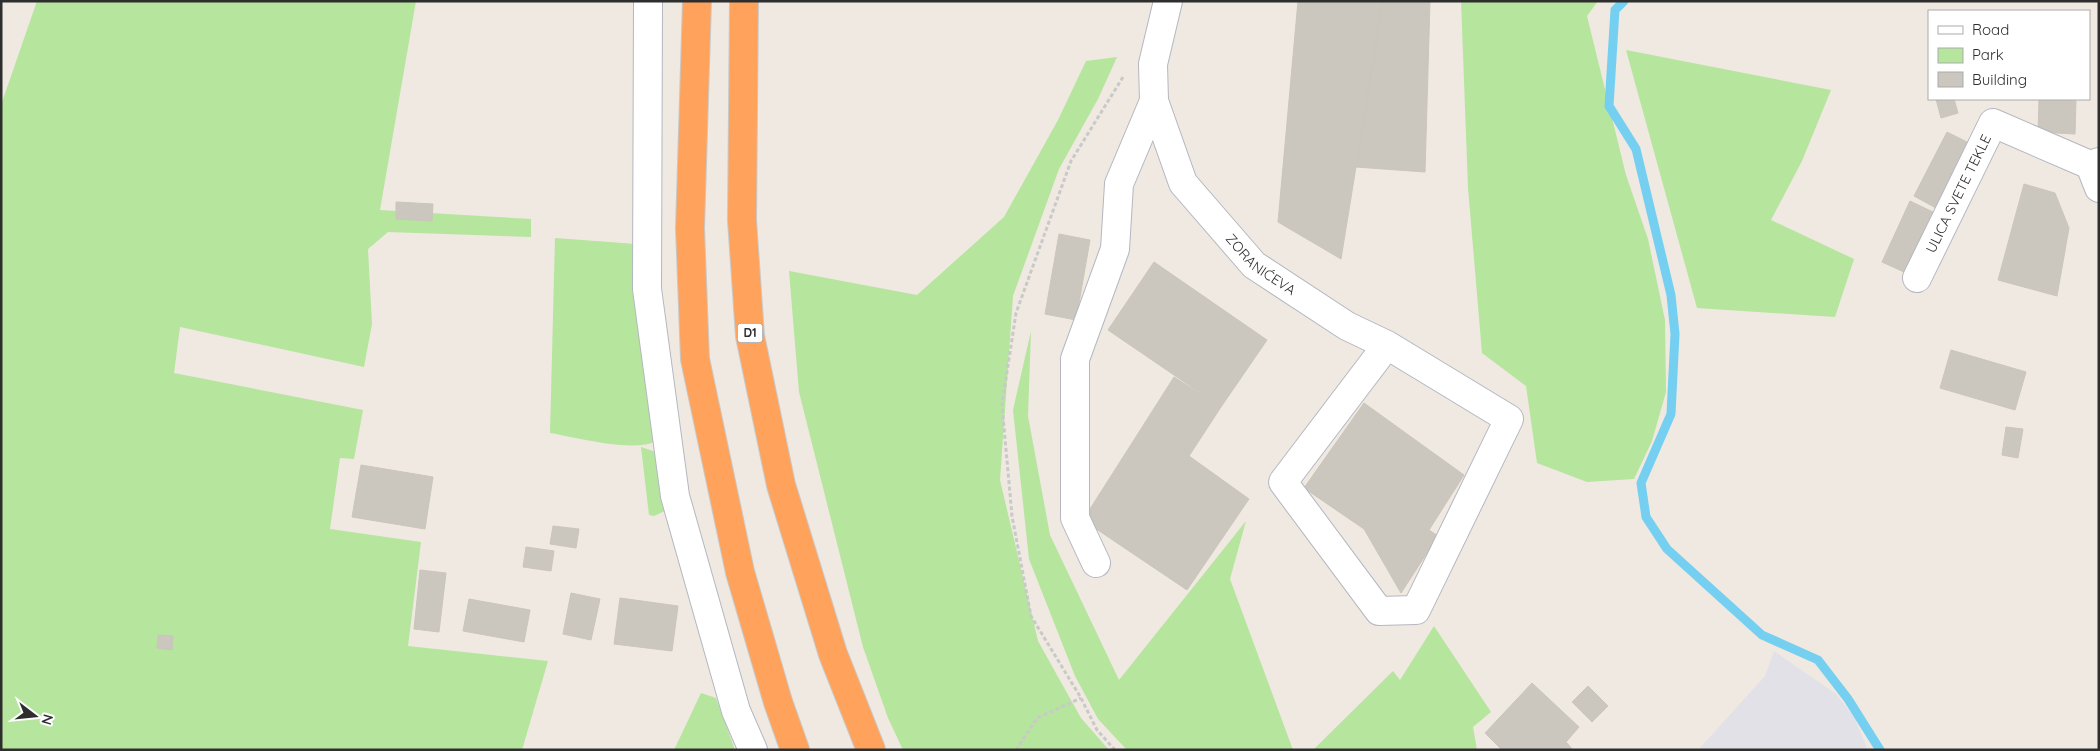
<svg xmlns="http://www.w3.org/2000/svg" width="2100" height="751" viewBox="0 0 2100 751" font-family="Quicksand,sans-serif">
<style>
.industrial{fill:#e3e1e8}
.green{fill:#b6e59e}
.lines{fill:none;stroke-linecap:round;stroke-linejoin:round}
.stream{stroke:#75cff0;stroke-width:9}
.building{fill:#cbc7bf;stroke:#cbc5ba}
.minor-casing{stroke:#b4b7c1;stroke-width:30}
.highway-casing{stroke:#c9c9c9;stroke-width:30}
.path{stroke:#c9c9c9;stroke-width:3;stroke-dasharray:4 2.5;stroke-linecap:butt}
.minor{stroke:#fff;stroke-width:28}
.highway{stroke:#ffa35c;stroke-width:28}
.labels{text-anchor:middle;stroke-width:4;stroke-linejoin:round;paint-order:stroke}
.shield{fill:#fff;stroke:#6d6d6d;stroke-width:1}
.shield-label{font-size:12px;font-weight:bold;fill:#2e2e2e}
.street-label{font-size:14px;fill:#2e2e2e;stroke:#fff}
</style>
<rect width="100%" height="100%" fill="#efe9e1"/>
<path class="industrial" d="M 1774,651 L 1836,694 L 1854,717 L 1868,750 L 1698,750 L 1765,676 Z"/>
<path class="green" d="M 37,1 L 416,1 L 380,210 L 531,219 L 531,237 L 388,232 L 368,249 L 372,324 L 364,367 L 180,327 L 174,373 L 363,410 L 354,459 L 340,458 L 330,529 L 421,542 L 408,646 L 548,661 L 522,750 L 1,750 L 1,105 Z
M 1461,1 L 1598,1 L 1587,16 L 1626,175 L 1648,239 L 1665,320 L 1666,392 L 1652,441 L 1634,479 L 1587,482 L 1537,463 L 1526,386 L 1482,353 L 1468,188 Z
M 1626,50 L 1831,90 L 1802,161 L 1771,220 L 1854,259 L 1835,317 L 1697,308 Z
M 1117,57 L 1098,99 L 1059,169 L 1013,296 L 1000,480 L 1038,641 L 1081,718 L 1109,750 L 903,750 L 888,718 L 863,647 L 799,392 L 789,271 L 917,295 L 1004,217 L 1058,120 L 1086,61 Z
M 555,238 L 636,244 L 658,440 C 637,454 575,437 550,433 Z
M 1031,331 L 1028,416 L 1050,535 L 1119,680 L 1246,521 L 1230,579 L 1293,750 L 1127,750 L 1098,719 L 1075,676 L 1029,559 L 1013,410 Z
M 641,447 L 653,451 L 658,457 L 667,510 L 654,516 L 649,515 Z
M 1434,626 L 1491,712 L 1473,727 L 1477,750 L 1313,750 L 1393,671 L 1400,680 Z
M 701,693 L 716,698 L 735,750 L 674,750 Z"/>
<g class="lines">
<path class="stream" d="M 1624,1 L 1615,10 L 1609,106 L 1636,149 L 1671,295 L 1675,334 L 1671,414 L 1641,483 L 1646,517 L 1667,549 L 1762,635 L 1818,660 L 1848,699 L 1880,750"/>
</g>
<path class="building" d="M 1298,1 L 1383,1 L 1341,259 L 1278,222 Z
M 1383,1 L 1430,1 L 1425,172 L 1356,167 Z
M 1936,99 L 1954,99 L 1958,113 L 1941,118 Z
M 2039,99 L 2076,101 L 2075,134 L 2038,132 Z
M 1947,132 L 1969,143 L 1936,208 L 1914,196 Z
M 2024,184 L 2055,193 L 2069,228 L 2057,296 L 1998,280 Z
M 1910,201 L 1933,212 L 1904,272 L 1882,262 Z
M 396,202 L 433,204 L 432,221 L 396,219 Z
M 1059,234 L 1090,240 L 1076,320 L 1045,314 Z
M 1154,262 L 1267,340 L 1221,407 L 1108,330 Z
M 1951,350 L 2026,372 L 2015,410 L 1940,388 Z
M 1174,377 L 1221,407 L 1189,456 L 1249,499 L 1187,590 L 1083,520 Z
M 1364,403 L 1464,475 L 1429,530 L 1438,536 L 1401,593 L 1364,529 L 1304,488 Z
M 2006,427 L 2023,429 L 2018,458 L 2002,455 Z
M 361,465 L 433,477 L 425,529 L 352,517 Z
M 553,526 L 579,529 L 576,548 L 550,544 Z
M 526,547 L 554,551 L 551,571 L 523,567 Z
M 420,570 L 446,573 L 439,632 L 414,629 Z
M 571,593 L 600,599 L 591,640 L 563,634 Z
M 620,598 L 678,606 L 672,651 L 614,644 Z
M 469,599 L 530,610 L 524,642 L 463,631 Z
M 158,635 L 173,636 L 172,650 L 157,648 Z
M 1532,683 L 1579,727 L 1566,742 L 1573,750 L 1502,750 L 1485,733 Z
M 1588,686 L 1608,706 L 1592,722 L 1572,702 Z"/>
<g class="lines">
<defs>
<g id="minor">
<path d="M 648,1 L 647,289 L 675,496 L 736,711 L 753,750"/>
<path id="s1" d="M 1168,1 L 1153,64 L 1154,101 L 1183,183 L 1254,265 L 1347,326 L 1387,345 L 1509,419 L 1416,610 L 1379,611 L 1283,482 L 1387,345"/>
<path d="M 2090,165 L 2099,188"/>
<path id="s2" d="M 1917,278 L 1993,123 L 2090,165 L 2099,162"/>
<path d="M 1096,563 L 1075,518 L 1075,359 L 1115,249 L 1119,184 L 1154,101"/>
</g>
<path id="highway" d="M 697,1 L 690,228 L 695,359 L 740,572 L 778,702 L 795,750
M 744,1 L 742,220 L 750,336 L 781,485 L 833,654 L 871,750"/>
</defs>
<use href="#minor" class="minor-casing"/>
<use href="#highway" class="highway-casing"/>
<path class="path" d="M 1016,750 L 1037,718 L 1081,698
M 1115,750 L 1097,730 L 1081,698 L 1031,616 L 1012,516 L 1002,405 L 1016,313 L 1071,161 L 1123,77"/>
<use href="#minor" class="minor"/>
<use href="#highway" class="highway"/>
</g>
<g class="labels">
<rect class="shield" x="737.5" y="323.5" width="25" height="19" rx="4"/>
<g class="shield-label">
<text x="750" y="337">D1</text>
</g>
<g class="street-label">
<text dy="5" stroke="none"><textPath href="#s2" startOffset="94">ULICA SVETE TEKLE</textPath></text>
<text dy="5" stroke="none"><textPath href="#s1" startOffset="302">ZORANIĆEVA</textPath></text>
</g>
</g>
<rect width="2100" height="751" fill="none" stroke="#2e2e2e" stroke-width="5"/>
<rect x="1928" y="10" width="162" height="90" fill="#ffffff" stroke="#ababab"/>
<rect x="1938" y="26" width="25" height="8" fill="#ffffff" stroke="#ababab"/>
<text x="1972" y="35" font-size="15" fill="#2e2e2e">Road</text>
<rect x="1938" y="48" width="25" height="15" fill="#b6e59e" stroke="#ababab"/>
<text x="1972" y="60" font-size="15" fill="#2e2e2e">Park</text>
<rect x="1938" y="72" width="25" height="15" fill="#cbc7bf" stroke="#ababab"/>
<text x="1972" y="85" font-size="15" fill="#2e2e2e">Building</text>
<g transform="translate(35 716) rotate(106)" stroke="#ffffff" stroke-width="4" paint-order="stroke">
<path d="M0-4L9 19L0 12L-9 19Z" fill="#2e2e2e"/>
<text y="-8" font-size="14" font-weight="bold" text-anchor="middle" fill="#2e2e2e">N</text>
</g>
</svg>
